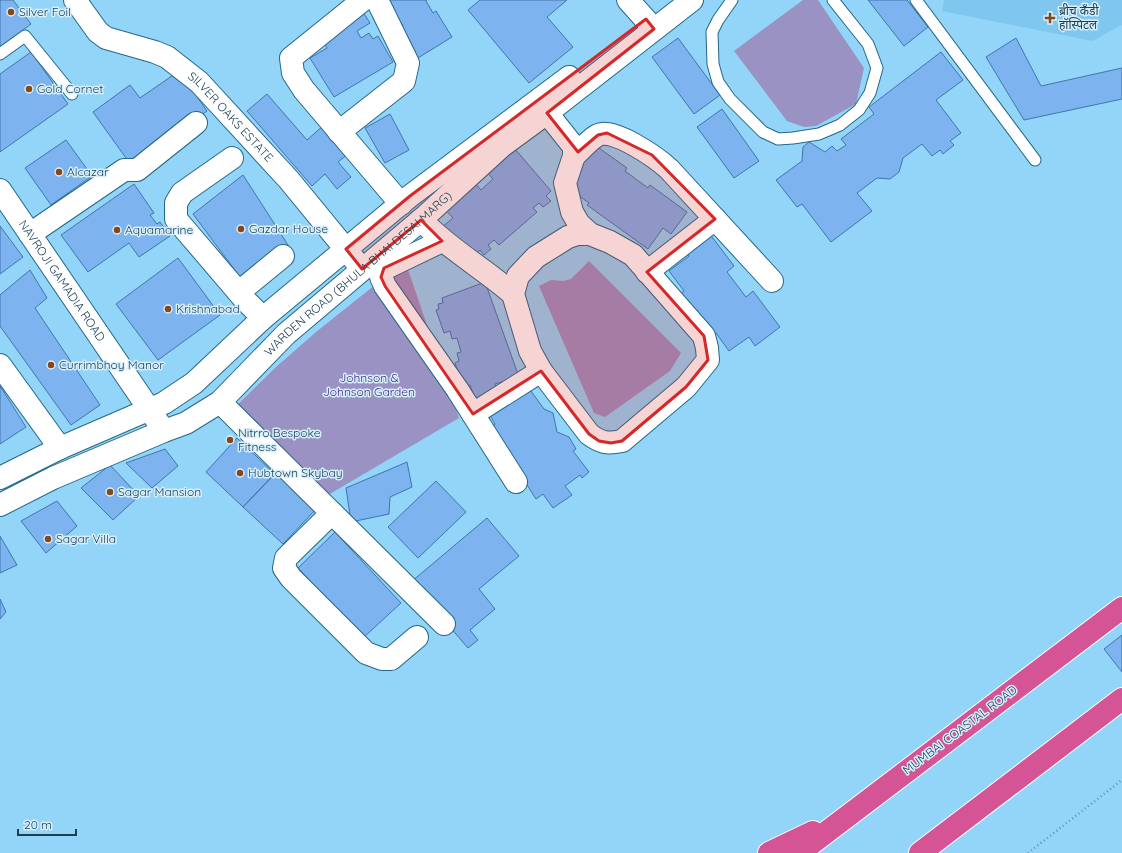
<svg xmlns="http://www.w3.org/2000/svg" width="1122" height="853" viewBox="0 0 1122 853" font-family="Quicksand,'Noto Sans Devanagari',sans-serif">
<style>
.built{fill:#7fc7ee}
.green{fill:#9a92c3}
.building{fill:#7db3ef;stroke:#4175ad}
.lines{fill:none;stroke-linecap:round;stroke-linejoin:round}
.service-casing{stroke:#236887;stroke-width:13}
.minor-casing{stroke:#236887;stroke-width:24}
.secondary-casing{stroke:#236887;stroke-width:24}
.motorway-casing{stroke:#fff;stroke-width:24}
.path{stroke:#5e94af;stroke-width:2.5;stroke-dasharray:1 3;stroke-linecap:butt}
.service{stroke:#fff;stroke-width:11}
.minor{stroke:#fff;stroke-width:22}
.secondary{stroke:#fff;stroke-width:22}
.motorway{stroke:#d45495;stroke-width:22}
.marked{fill:#d62828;fill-opacity:0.2;stroke:#d62828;stroke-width:3;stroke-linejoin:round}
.poi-dot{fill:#894616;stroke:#d7effd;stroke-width:1.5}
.labels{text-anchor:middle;stroke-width:3;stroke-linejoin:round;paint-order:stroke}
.poi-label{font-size:12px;fill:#1c4052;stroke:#d7effd;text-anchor:start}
.street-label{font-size:12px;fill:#1c4052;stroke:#d7effd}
.park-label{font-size:12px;fill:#432a7e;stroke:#d7effd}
</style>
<rect width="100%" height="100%" fill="#92d5f8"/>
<path class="built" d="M 944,0 L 1122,0 L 1122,25 L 1092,41 L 942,11 Z"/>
<path class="green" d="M 803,0 L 818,0 L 864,68 L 856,104 L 816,126 L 804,127 L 787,121 L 734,51 Z
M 405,261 L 459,418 L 323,498 L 230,412 L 276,367 L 316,332 Z
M 589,261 L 681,353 L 670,371 L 605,417 L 594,413 L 539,286 L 551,280 L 563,281 L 571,279 Z"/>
<path class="building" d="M 0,0 L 13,0 L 31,24 L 0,47 Z
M 378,0 L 427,0 L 426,1 L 433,13 L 436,11 L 452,37 L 413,61 L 397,30 L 403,26 L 396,15 Z
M 480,0 L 567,0 L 547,17 L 573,47 L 529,83 L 468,10 Z
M 868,0 L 907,0 L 928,27 L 904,46 Z
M 363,12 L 370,23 L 357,31 L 361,38 L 369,33 L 373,39 L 378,36 L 393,62 L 334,97 L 310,58 L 327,48 L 321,37 Z
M 678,38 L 720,95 L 694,114 L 652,57 Z
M 1016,38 L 1041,86 L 1122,68 L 1122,99 L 1024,120 L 986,57 Z
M 31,52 L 68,104 L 0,152 L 0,74 Z
M 941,52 L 963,80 L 936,100 L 961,133 L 950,141 L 954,145 L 943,154 L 940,150 L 932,156 L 922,144 L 903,158 L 899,172 L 890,179 L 877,178 L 857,193 L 872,211 L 831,242 L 802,204 L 797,207 L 776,180 L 802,161 L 803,147 L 809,142 L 825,152 L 832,146 L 837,151 L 846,145 L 841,139 L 874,114 L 869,107 Z
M 179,71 L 207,111 L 131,165 L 93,112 L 130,85 L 140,98 Z
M 267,94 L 307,140 L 324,125 L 348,154 L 338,162 L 351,177 L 337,189 L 325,174 L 312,186 L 247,111 Z
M 722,109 L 759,161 L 734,178 L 697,127 Z
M 390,114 L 409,150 L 385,163 L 365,128 Z
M 66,140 L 92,176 L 51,205 L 25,168 Z
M 592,143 L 627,168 L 625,171 L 648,188 L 650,185 L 687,212 L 671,234 L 663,228 L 648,249 L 587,205 L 589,203 L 568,188 L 583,166 L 578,162 Z
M 515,149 L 551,191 L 546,196 L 551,201 L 543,207 L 539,203 L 533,208 L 537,212 L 499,245 L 494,240 L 488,245 L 491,249 L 484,255 L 480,250 L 473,256 L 441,228 L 453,218 L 445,209 L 475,183 L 481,190 L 493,179 L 487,172 Z
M 243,175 L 288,245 L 240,277 L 193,214 Z
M 134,184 L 154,213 L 150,215 L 157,224 L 160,222 L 170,236 L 139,257 L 129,243 L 88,272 L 61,235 Z
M 0,226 L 23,257 L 0,274 Z
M 706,229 L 734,266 L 727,272 L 746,297 L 753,291 L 780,327 L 755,346 L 749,337 L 729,351 L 716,333 L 712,336 L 680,294 L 684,291 L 669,271 L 689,256 L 684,249 Z
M 178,258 L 220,315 L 158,360 L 116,304 Z
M 30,270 L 47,298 L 35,308 L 100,405 L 71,425 L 0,326 L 0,295 Z
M 485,282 L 519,377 L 495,384 L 499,395 L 476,402 L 470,385 L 463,388 L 455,363 L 459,361 L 457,353 L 461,352 L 457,338 L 452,339 L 450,331 L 444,333 L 436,310 L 439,309 L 438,304 L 443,303 L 442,298 Z
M 0,386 L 26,427 L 0,444 Z
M 528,387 L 544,409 L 553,413 L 557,432 L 569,437 L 576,449 L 573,451 L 589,472 L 582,478 L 580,475 L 565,486 L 572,495 L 553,508 L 543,494 L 536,499 L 515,466 L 489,432 L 495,424 L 488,412 Z
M 237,438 L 275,474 L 243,507 L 206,472 Z
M 165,449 L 178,466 L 152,488 L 126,463 Z
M 407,462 L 412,487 L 390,497 L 389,514 L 351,522 L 346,488 Z
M 110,465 L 139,496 L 113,520 L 81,488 Z
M 278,470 L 318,507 L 283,544 L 243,507 Z
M 436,481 L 466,512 L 418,558 L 388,527 Z
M 57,501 L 77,526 L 46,553 L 21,521 Z
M 487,518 L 519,556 L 479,589 L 495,609 L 470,630 L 478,640 L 468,648 L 411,582 Z
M 335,532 L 401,603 L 363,638 L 298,568 Z
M 0,536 L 17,565 L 0,573 Z
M 0,599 L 6,612 L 0,619 Z
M 1122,635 L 1122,672 L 1104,649 Z"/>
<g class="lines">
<defs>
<path id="service" d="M 732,0 L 718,20 L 712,32 L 713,64 L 718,82 L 730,99 L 763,132 L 778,139 L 793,138 L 819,134 L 840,125 L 859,110 L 870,93 L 877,68 L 868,44 L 833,0
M 916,0 L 1035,160
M 0,54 L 25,36 L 72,94"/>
<g id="minor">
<path id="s1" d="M 75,0 L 98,32 L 106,38 L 155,52 L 167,57 L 199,82 L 289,180 L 362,269"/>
<path d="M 363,0 L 291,58 L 293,73 L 304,90 L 401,204"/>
<path d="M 628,0 L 654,29"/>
<path d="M 547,113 L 574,147 L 574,156 L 565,183 L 572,212 L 579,224 L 590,234 L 610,242 L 633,255 L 704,336 L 707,348 L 708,360 L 686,387 L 622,441 C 607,444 601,443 589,434 L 541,371 L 530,351 L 513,294 L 518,276 L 536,257 L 568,237 L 577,234 L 590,234"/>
<path d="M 339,132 L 404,81 L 408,63 L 377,0"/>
<path d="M 574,156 C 581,150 590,139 598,135 C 613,127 657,158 669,169 L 772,281"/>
<path d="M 232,158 L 182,193 L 176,203 L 176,219 L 246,301 L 263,318"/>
<path id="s2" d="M 0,190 L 164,431"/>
<path d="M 421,220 C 449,249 483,268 513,294"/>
<path d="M 30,234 L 124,170 L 137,170 L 196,123"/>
<path d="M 442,241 L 390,266 L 384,269 L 381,277 L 385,286 L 457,389 L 516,482"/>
<path d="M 647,272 L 715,219"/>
<path d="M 239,292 L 283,256"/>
<path d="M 0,365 L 60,448"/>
<path d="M 220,402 L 444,624"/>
<path d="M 473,414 L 541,371"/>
<path d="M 332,513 L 286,558 L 284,568 L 291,578 L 366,653 L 382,659 L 391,659 L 417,637"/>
</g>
<g id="secondary">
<path d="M 0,478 L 60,448 L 164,403 L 194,383 L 263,318 L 410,196 L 569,77"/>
<path id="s3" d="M 0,505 L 53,478 L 164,431 L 186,423 L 220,402 L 286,334 L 421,220 L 502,146 L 547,113 L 692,0"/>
</g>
<path id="motorway" d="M 769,853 L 813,832
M 799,853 L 1122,608
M 920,853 L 1122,699"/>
</defs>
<use href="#service" class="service-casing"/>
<use href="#minor" class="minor-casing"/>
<use href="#secondary" class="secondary-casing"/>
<use href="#motorway" class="motorway-casing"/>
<path class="path" d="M 1028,853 L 1122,780"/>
<use href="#service" class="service"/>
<use href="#minor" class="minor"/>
<use href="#secondary" class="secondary"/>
<use href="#motorway" class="motorway"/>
</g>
<path class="marked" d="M 646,19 L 654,29 L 547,113 L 578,152 L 598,135 L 607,133 L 652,155 L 715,219 L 647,272 L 704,336 L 708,360 L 686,387 L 622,441 L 611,443 L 599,441 L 589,434 L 541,371 L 473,414 L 385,286 L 381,277 L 384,268 L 442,241 L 421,220 L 362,269 L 346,249 L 410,196 Z"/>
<g class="poi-dot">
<circle cx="11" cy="12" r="4"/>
<path d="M1048 12h4v4h4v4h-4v4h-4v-4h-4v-4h4z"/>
<circle cx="29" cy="89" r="4"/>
<circle cx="59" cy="172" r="4"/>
<circle cx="241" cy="229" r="4"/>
<circle cx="117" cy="230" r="4"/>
<circle cx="168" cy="309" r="4"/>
<circle cx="51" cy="365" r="4"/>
<circle cx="230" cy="440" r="4"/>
<circle cx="240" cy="473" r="4"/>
<circle cx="110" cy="492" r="4"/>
<circle cx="48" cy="539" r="4"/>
</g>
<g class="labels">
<g class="poi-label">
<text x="1059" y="15">ब्रीच कँडी<tspan x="1059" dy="14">हॉस्पिटल</tspan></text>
<text x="19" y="16">Silver Foil</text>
<text x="37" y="93">Gold Cornet</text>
<text x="67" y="176">Alcazar</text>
<text x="249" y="233">Gazdar House</text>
<text x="125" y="234">Aquamarine</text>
<text x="176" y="313">Krishnabad</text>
<text x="59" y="369">Currimbhoy Manor</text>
<text x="238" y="437">Nitrro Bespoke<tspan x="238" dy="14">Fitness</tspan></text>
<text x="248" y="477">Hubtown Skybay</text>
<text x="118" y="496">Sagar Mansion</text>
<text x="56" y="543">Sagar Villa</text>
</g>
<g class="street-label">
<text dy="4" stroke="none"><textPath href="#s1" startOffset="201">SILVER OAKS ESTATE</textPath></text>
<text dy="4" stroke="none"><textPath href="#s3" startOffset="432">WARDEN ROAD (BHULA BHAI DESAI MARG)</textPath></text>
<text dy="4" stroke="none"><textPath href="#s2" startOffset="110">NAVROJI GAMADIA ROAD</textPath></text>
<text transform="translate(960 730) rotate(-37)" y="4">MUMBAI COASTAL ROAD</text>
</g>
<g class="park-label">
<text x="369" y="382">Johnson &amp;<tspan x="369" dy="14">Johnson Garden</tspan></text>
</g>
</g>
<path d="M18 829v6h58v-6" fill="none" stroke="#1c4052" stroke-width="2"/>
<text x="24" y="829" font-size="12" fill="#1c4052" stroke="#d7effd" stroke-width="3" paint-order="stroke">20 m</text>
</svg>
